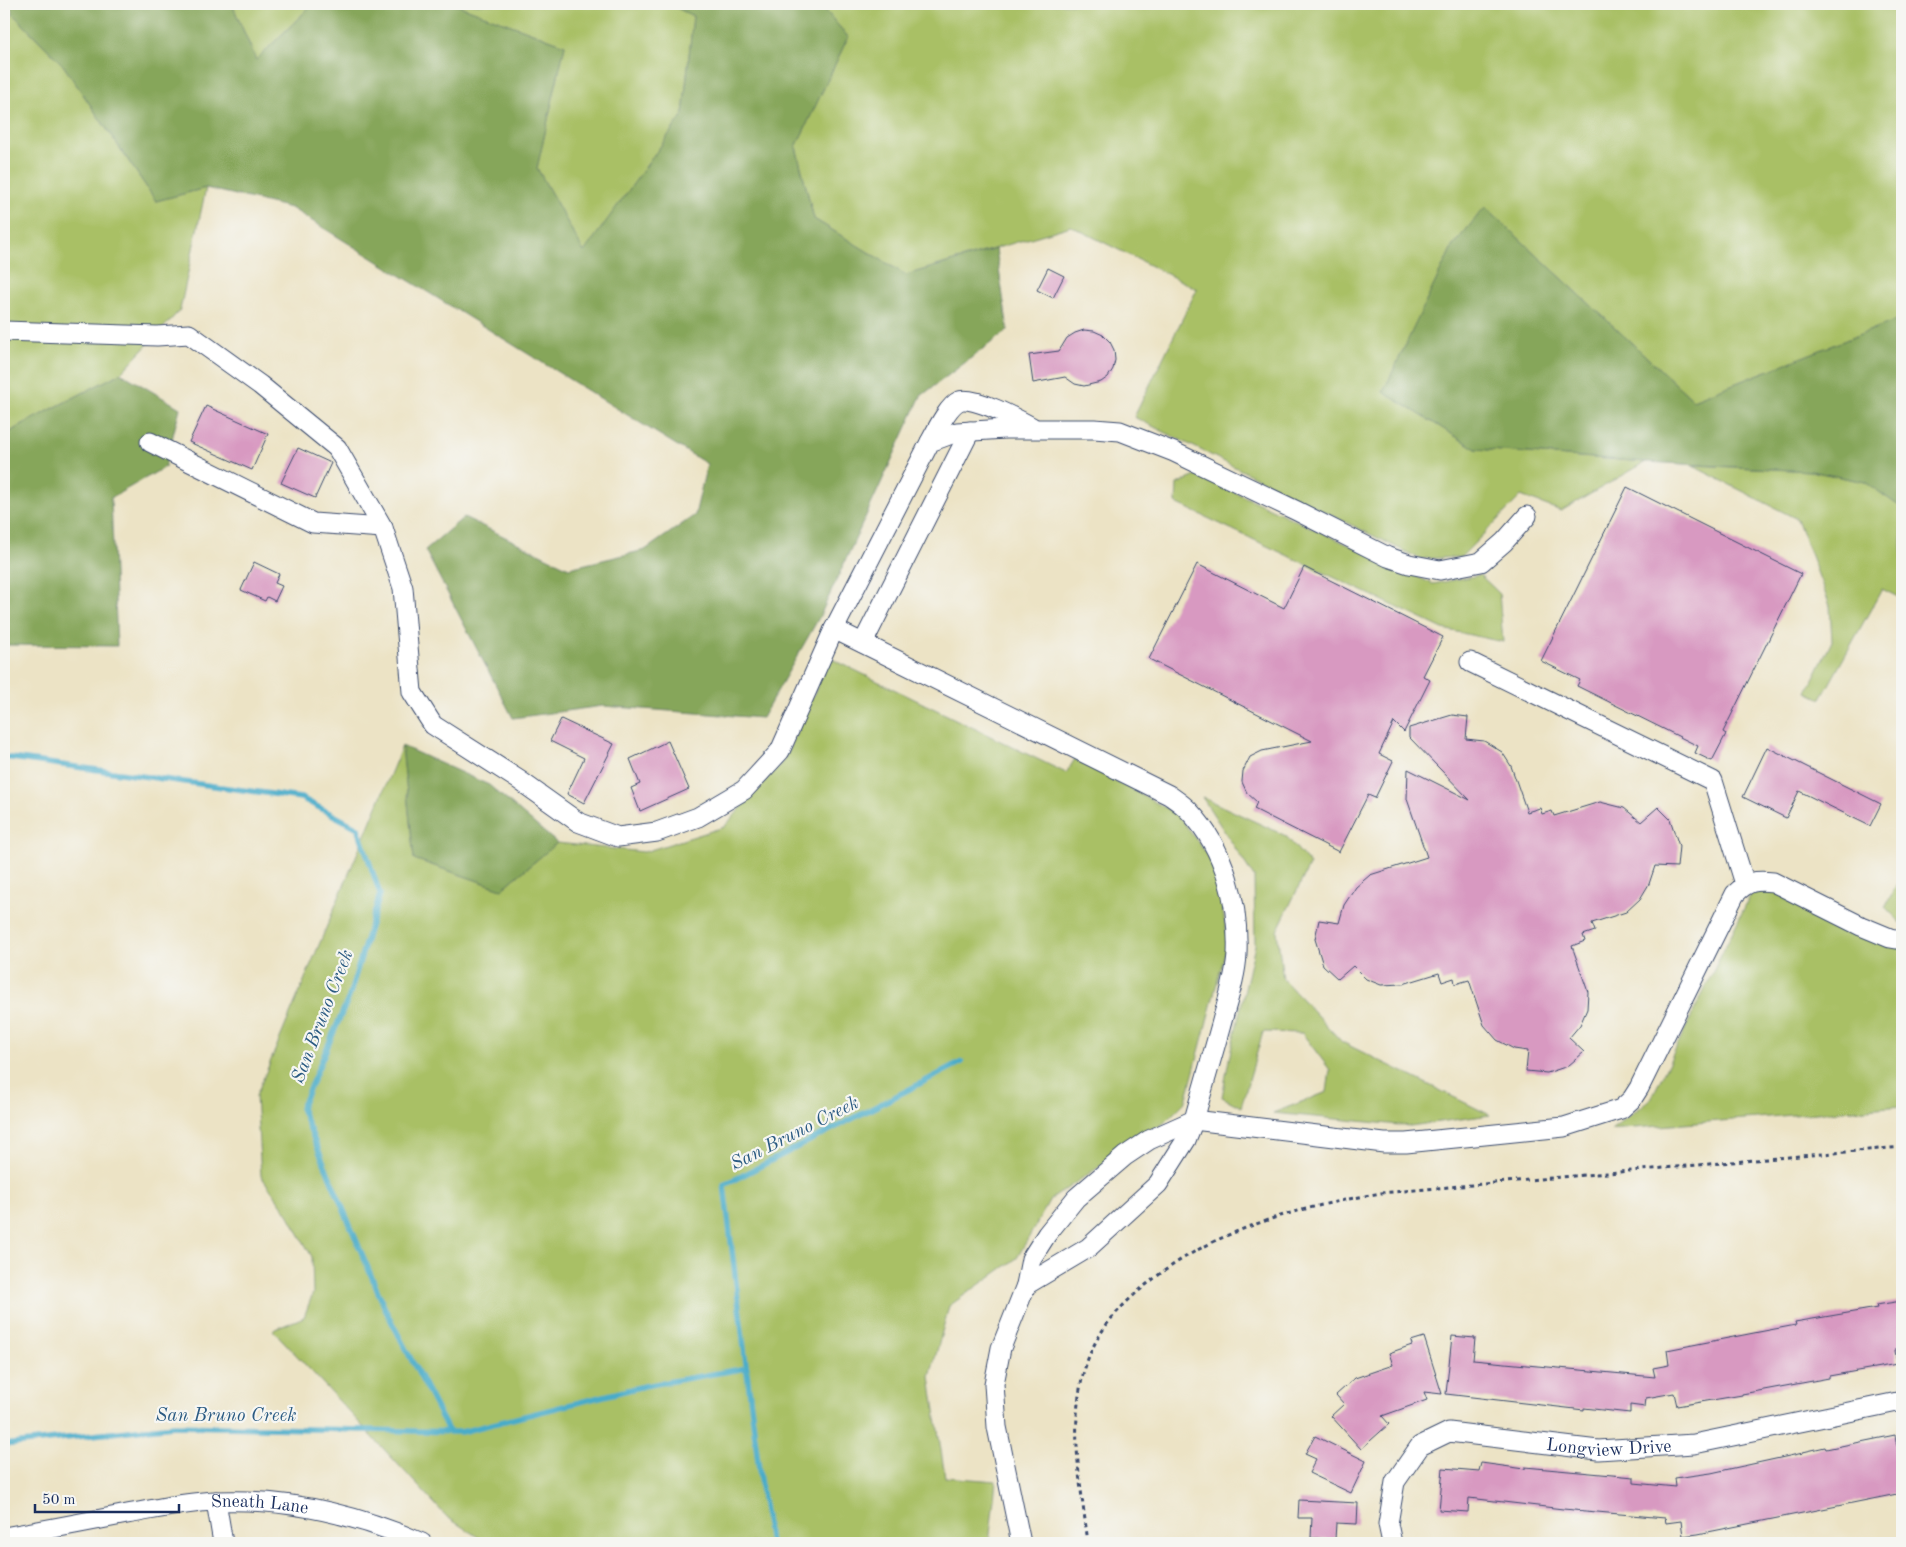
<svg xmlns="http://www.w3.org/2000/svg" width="1906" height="1547" viewBox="0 0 1906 1547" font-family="'Old Standard TT',serif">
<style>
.green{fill:#a9c065;stroke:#627862}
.forest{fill:#86a65a;stroke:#506a5c}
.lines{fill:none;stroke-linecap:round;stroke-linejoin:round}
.stream{stroke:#4aacc9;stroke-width:5.5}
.building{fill:#d899c1}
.minor-casing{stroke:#3a4a6d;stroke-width:21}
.path{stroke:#3a4a6d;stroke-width:3;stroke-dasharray:4 4;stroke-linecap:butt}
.minor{stroke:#fff;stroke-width:19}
.labels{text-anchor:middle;stroke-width:4.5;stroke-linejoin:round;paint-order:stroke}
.street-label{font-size:18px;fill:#1b2f5e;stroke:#f6f6f2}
.water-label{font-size:19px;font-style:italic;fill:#2b5b83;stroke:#f6f6f2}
</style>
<rect width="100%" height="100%" fill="#f6f6f2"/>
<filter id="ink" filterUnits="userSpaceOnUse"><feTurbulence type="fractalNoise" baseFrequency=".02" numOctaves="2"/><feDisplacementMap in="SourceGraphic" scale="10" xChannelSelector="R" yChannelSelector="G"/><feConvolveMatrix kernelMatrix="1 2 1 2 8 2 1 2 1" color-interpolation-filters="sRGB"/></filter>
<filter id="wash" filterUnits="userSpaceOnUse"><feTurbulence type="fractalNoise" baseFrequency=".0096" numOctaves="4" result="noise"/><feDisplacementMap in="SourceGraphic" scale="20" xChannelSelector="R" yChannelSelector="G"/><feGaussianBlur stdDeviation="1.12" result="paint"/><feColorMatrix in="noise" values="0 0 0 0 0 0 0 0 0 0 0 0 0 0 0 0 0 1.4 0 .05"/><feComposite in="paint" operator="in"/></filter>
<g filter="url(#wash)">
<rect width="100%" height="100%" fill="#ece3c5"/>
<path class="green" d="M 232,4 L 313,4 L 256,60 Z
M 454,4 L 669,4 L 693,16 L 683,115 L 584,253 L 537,168 L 565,45 Z
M 820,4 L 1902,4 L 1902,318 L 1693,400 L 1485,207 L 1452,247 L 1384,392 L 1476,449 L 1646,462 L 1561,511 L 1521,496 L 1461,557 L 1420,559 L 1134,417 L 1197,289 L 1071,226 L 906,275 L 814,219 L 796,147 L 848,37 Z
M 13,14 L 63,65 L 156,201 L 206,188 L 180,310 L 121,373 L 21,425 L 4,436 L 4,28 Z
M 1691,465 L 1811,471 L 1865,482 L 1902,508 L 1902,599 L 1882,589 L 1821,699 L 1807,692 L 1832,641 L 1830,606 L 1797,519 Z
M 1198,475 L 1433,584 L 1480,575 L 1499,593 L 1503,642 L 1443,629 L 1176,503 L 1177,484 Z
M 830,658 L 1066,773 L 1075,759 L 1177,814 L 1215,865 L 1228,941 L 1186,1101 L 1164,1123 L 1050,1200 L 1017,1258 L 949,1306 L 930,1377 L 945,1477 L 996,1481 L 989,1543 L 487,1543 L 447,1517 L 273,1330 L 304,1317 L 313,1293 L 312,1257 L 288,1214 L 261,1176 L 256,1096 L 402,746 L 414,859 L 502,889 L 557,843 L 644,852 L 724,827 L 784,760 Z
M 1202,797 L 1286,836 L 1310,864 L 1277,931 L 1283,979 L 1342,1042 L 1490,1115 L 1410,1126 L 1273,1113 L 1327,1092 L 1330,1070 L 1302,1033 L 1263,1032 L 1241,1107 L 1222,1097 L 1229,1059 L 1255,945 L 1254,877 Z
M 1902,874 L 1902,923 L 1901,923 L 1885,907 Z
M 1768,889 L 1902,946 L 1902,1106 L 1611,1130 L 1651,1099 L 1751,894 Z"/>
<path class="forest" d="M 9,4 L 232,4 L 256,60 L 313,4 L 454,4 L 565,45 L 537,168 L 584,252 L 683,115 L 693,16 L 669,4 L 820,4 L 848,37 L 796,147 L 814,219 L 906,275 L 996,249 L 1008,330 L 921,396 L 820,616 L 762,718 L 603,706 L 513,718 L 425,550 L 464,517 L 569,568 L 645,550 L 695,515 L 707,464 L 291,208 L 206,188 L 156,201 L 63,65 L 13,14 Z
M 1485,207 L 1693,400 L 1902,318 L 1902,508 L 1865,482 L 1811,471 L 1646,462 L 1476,449 L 1383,392 L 1452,247 Z
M 121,373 L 180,408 L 165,467 L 111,498 L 117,646 L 4,645 L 4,436 L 21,425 Z
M 402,746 L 489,785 L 557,843 L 502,889 L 414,859 Z"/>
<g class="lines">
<path class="stream" d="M 4,757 L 301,798 L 358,828 L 380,894 L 349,997 L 301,1108 L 386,1311 L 449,1432
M 4,1445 L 173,1426 L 461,1432 L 644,1386 L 747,1368
M 770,1543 L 761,1486 L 724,1185 L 962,1062"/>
</g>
<g id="blocks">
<path class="building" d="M 1048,268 L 1064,276 L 1053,298 L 1037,290 Z
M 1084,330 L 1094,331 L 1103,335 L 1110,342 L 1114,350 L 1115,360 L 1113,369 L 1108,377 L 1101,382 L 1084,386 L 1075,384 L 1065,377 L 1033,383 L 1029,355 L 1059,351 L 1067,338 L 1075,333 Z
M 206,406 L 268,434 L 252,470 L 189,442 Z
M 298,448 L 331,463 L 315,498 L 281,483 Z
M 1627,487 L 1801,574 L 1723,732 L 1726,734 L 1712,761 L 1695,753 L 1698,746 L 1577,686 L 1580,680 L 1541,661 Z
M 254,562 L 279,574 L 275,583 L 282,586 L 275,601 L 267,597 L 265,601 L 241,590 Z
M 1197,564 L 1284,608 L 1304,567 L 1443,637 L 1423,676 L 1430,680 L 1404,732 L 1394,722 L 1379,754 L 1393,761 L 1375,798 L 1368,795 L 1339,852 L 1254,809 L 1257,802 L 1247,793 L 1242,782 L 1243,771 L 1250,757 L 1262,751 L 1312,741 L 1149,659 Z
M 1452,715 L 1468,717 L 1466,739 L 1484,741 L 1502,752 L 1511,766 L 1527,812 L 1540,808 L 1542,814 L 1552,811 L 1554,816 L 1600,802 L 1624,808 L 1641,822 L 1658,807 L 1670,819 L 1679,846 L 1677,867 L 1655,866 L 1649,884 L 1640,899 L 1626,912 L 1592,923 L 1595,931 L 1583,935 L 1585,941 L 1572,946 L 1588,992 L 1587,1009 L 1580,1025 L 1569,1038 L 1584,1052 L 1568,1066 L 1547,1073 L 1526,1071 L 1528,1051 L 1514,1049 L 1497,1040 L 1484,1025 L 1469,980 L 1455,984 L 1454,978 L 1442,982 L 1439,973 L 1403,984 L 1381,985 L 1366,979 L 1353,966 L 1338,979 L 1323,965 L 1315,939 L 1319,920 L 1339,923 L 1344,905 L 1356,887 L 1370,875 L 1427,857 L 1407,799 L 1408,769 L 1470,800 L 1409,737 L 1409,728 Z
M 561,719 L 614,744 L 584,803 L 567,794 L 584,758 L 550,741 Z
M 668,741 L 689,789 L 640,811 L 631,788 L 640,784 L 630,759 Z
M 1767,747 L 1881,804 L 1870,826 L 1799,791 L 1786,818 L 1743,797 Z
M 1902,1301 L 1902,1349 L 1895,1350 L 1897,1364 L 1829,1376 L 1829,1378 L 1742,1394 L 1742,1395 L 1677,1406 L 1674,1393 L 1646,1398 L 1645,1407 L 1630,1405 L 1630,1413 L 1584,1408 L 1584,1410 L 1446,1394 L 1452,1336 L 1475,1338 L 1473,1360 L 1655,1377 L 1653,1368 L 1669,1365 L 1667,1350 L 1759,1332 L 1796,1325 L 1795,1322 L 1877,1308 L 1876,1305 Z
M 1424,1337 L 1442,1394 L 1424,1392 L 1427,1400 L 1382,1416 L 1389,1424 L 1361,1449 L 1331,1416 L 1344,1404 L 1336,1395 L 1355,1378 L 1393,1365 L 1389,1353 L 1412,1345 L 1411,1341 Z
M 1895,1435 L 1897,1446 L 1902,1444 L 1902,1493 L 1698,1534 L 1683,1536 L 1681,1521 L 1666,1523 L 1665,1518 L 1563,1509 L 1469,1498 L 1468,1512 L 1439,1510 L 1443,1468 L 1479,1471 L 1481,1463 L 1525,1469 L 1525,1467 L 1634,1477 L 1634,1483 L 1676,1487 L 1675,1478 L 1711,1473 L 1803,1453 L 1803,1452 L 1825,1447 L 1826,1449 Z
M 1315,1436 L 1366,1461 L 1351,1493 L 1309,1473 L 1316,1459 L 1305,1454 Z
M 1299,1500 L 1358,1503 L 1357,1524 L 1336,1523 L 1335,1539 L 1311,1538 L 1312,1518 L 1298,1518 Z"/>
</g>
</g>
<g filter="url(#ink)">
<use href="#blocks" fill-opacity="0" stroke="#3a4a6d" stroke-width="1"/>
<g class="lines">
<defs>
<g id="minor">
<path d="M 4,331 L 157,336 L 189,334 L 260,385 L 337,448 L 383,528 L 403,588 L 412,692 L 433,725 L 519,780 L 578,822 L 618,837 L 657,832 L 698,817 L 744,790 L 780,751 L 834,629 L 1169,795 C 1176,800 1184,805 1190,812 C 1225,849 1239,904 1237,954 C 1236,976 1228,999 1222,1021 C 1213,1054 1203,1087 1194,1120 L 1186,1140 L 1158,1184 L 1088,1248 L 1026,1285"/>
<path d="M 150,442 L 313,523 L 383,528"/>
<path d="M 930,442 C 936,431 948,406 959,401 C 973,395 1019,420 1032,427"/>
<path d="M 834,629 L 930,442 L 957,432 L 1005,429 L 1094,429 L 1120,431 L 1174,452 L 1297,511 L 1388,557 L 1409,564 L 1440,570 L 1481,562 L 1504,542 L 1527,516"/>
<path d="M 863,643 L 970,431"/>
<path d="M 1470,662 L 1713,781 L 1745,884"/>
<path d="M 216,1501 L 223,1543"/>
<path id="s1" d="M 4,1537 C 45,1530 86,1522 127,1514 C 156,1509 186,1502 216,1501 C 287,1498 358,1515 422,1543"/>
<path d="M 1021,1543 L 997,1427 L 994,1384 L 1001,1348 L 1026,1285 L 1031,1259 L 1047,1234 L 1076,1198 L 1125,1156 L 1149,1140 L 1194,1120 L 1384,1143 L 1406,1143 L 1564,1127 L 1621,1109 L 1632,1099 L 1639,1088 L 1735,894 C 1748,881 1755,880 1773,882 L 1861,926 L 1890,938 L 1902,940"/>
<path id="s2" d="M 1392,1543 L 1388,1524 L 1395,1482 L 1420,1446 L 1449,1432 L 1598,1450 L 1694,1444 L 1902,1401"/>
</g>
</defs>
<use href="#minor" class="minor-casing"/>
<path class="path" d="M 1088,1543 C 1082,1493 1071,1440 1080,1389 C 1088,1342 1111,1313 1147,1284 C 1214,1229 1297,1208 1381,1193 L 1902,1147"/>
<use href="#minor" class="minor"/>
</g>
</g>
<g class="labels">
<g class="street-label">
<text dy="6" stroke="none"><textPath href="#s2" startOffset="299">Longview Drive</textPath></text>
<text dy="6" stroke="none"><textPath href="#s1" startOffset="259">Sneath Lane</textPath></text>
</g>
<g class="water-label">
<text transform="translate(321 1016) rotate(-69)" y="7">San Bruno Creek</text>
<text transform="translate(794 1132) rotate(-27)" y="7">San Bruno Creek</text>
<text x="226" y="1421">San Bruno Creek</text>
</g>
</g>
<rect width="1906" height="1547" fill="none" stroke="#f6f6f2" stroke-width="20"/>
<path d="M35 1504v8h144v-8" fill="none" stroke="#1b2f5e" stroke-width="2.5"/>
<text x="42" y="1504" font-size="15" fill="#1b2f5e" stroke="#f6f6f2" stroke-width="4" paint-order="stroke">50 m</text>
</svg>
